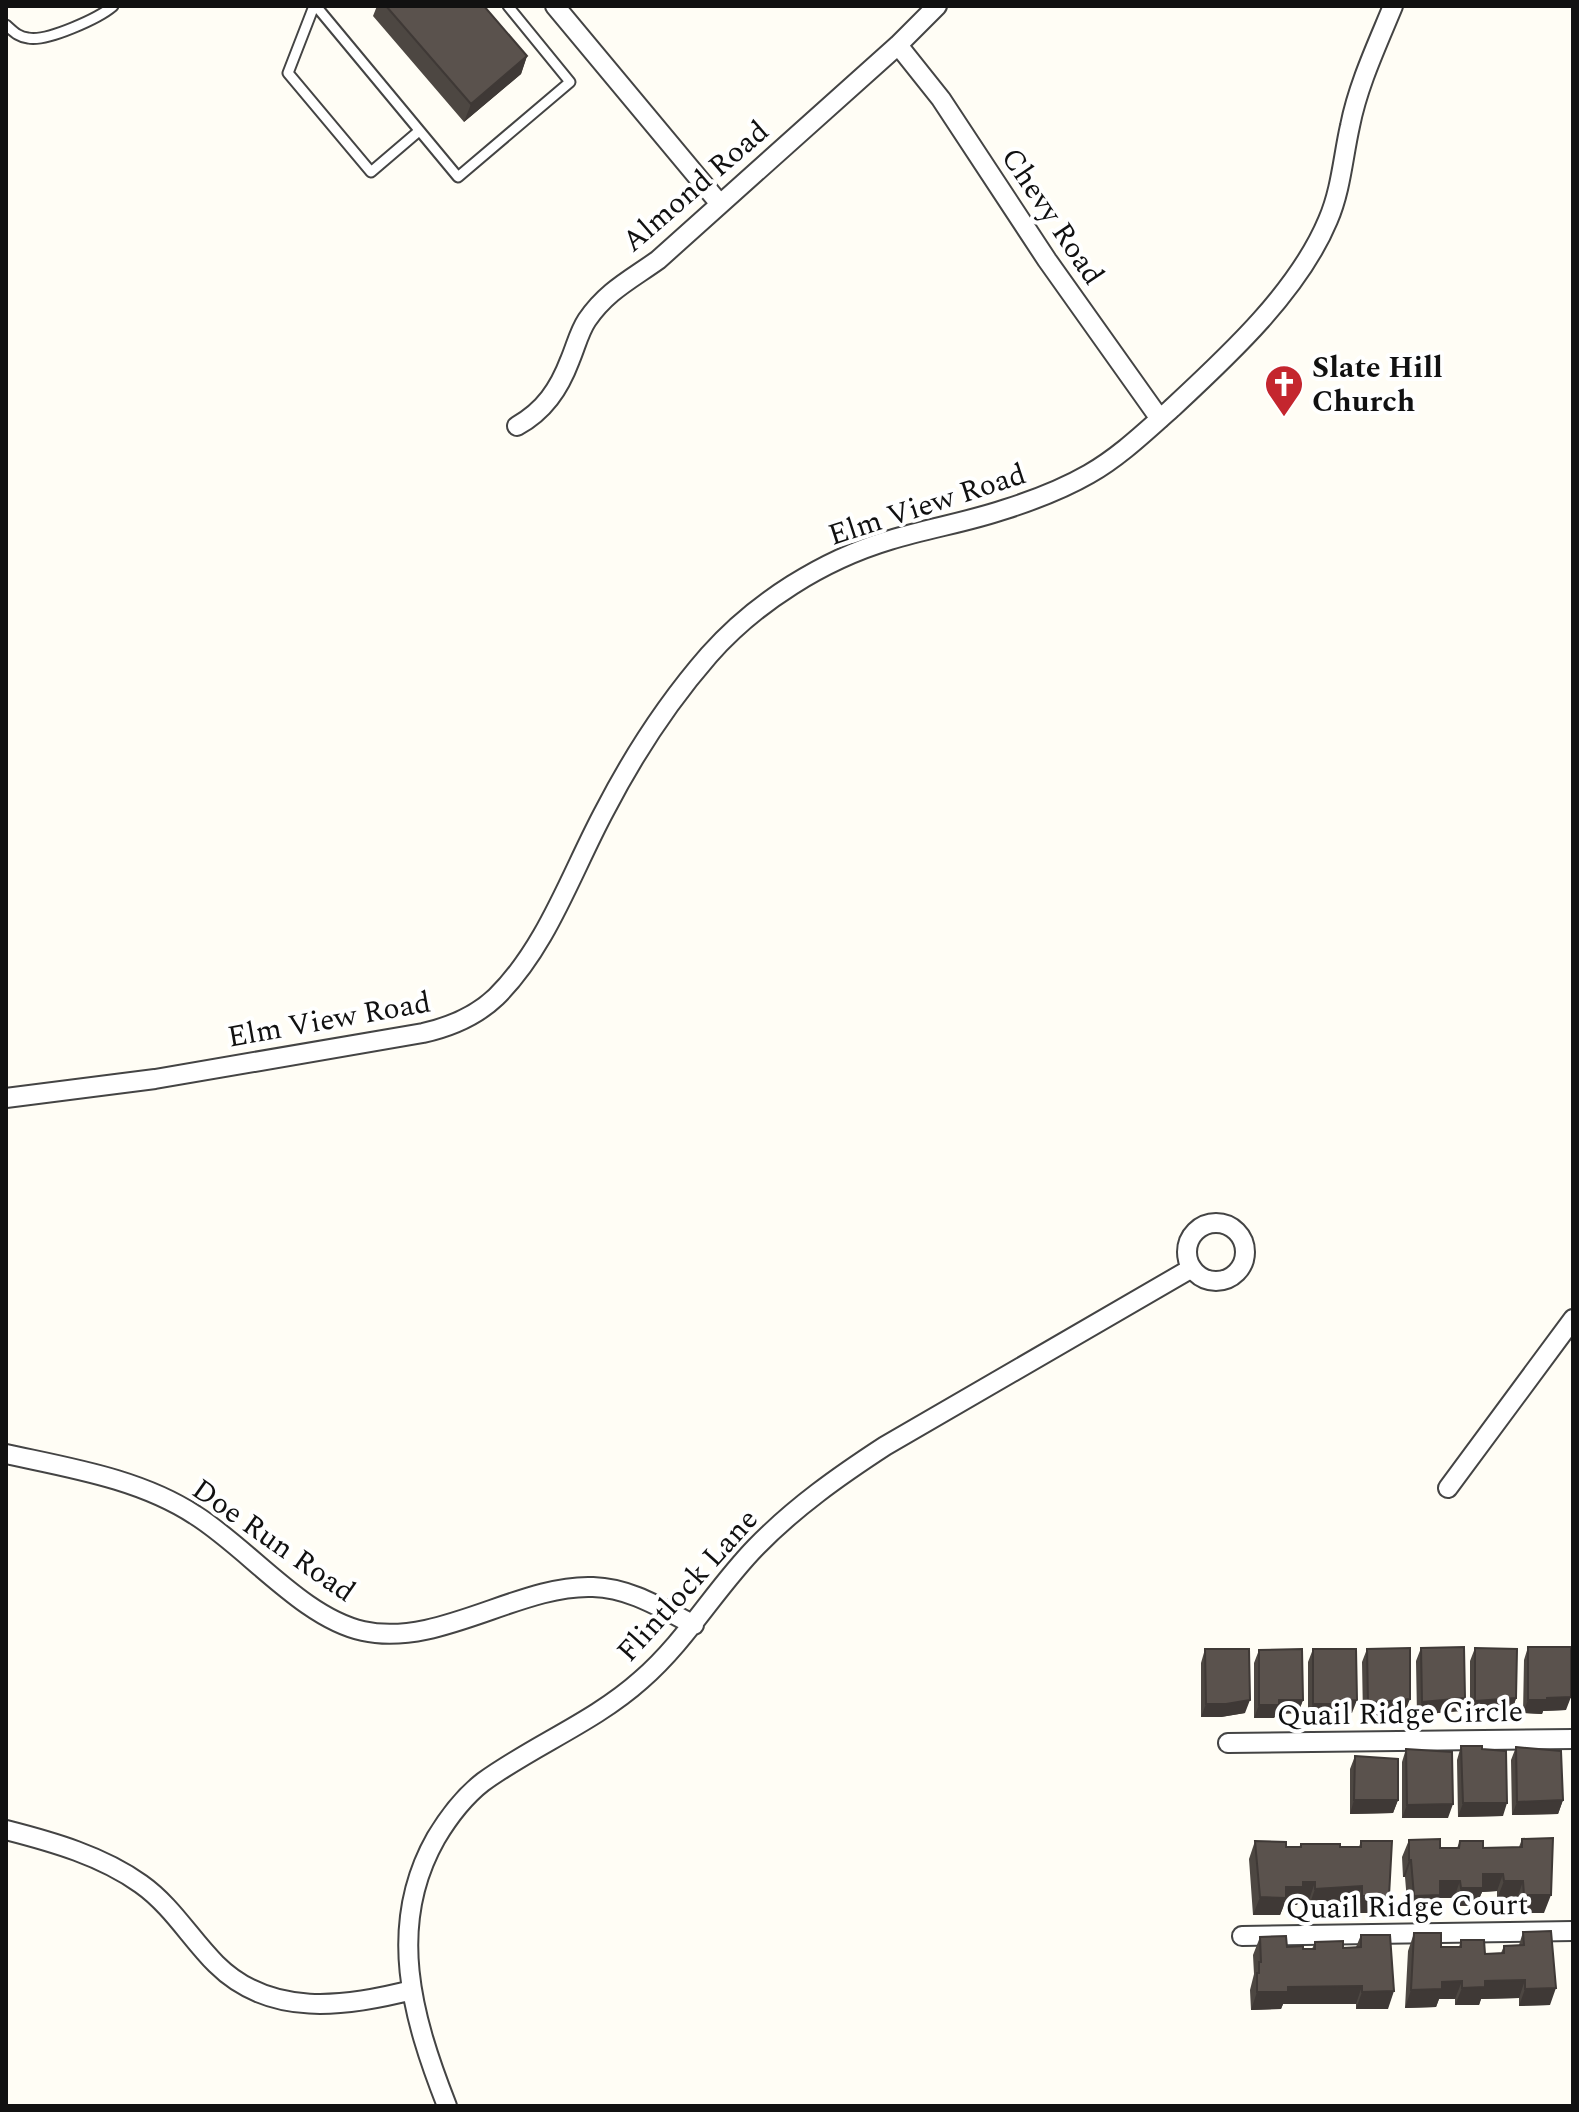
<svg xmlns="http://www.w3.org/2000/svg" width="1579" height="2112" viewBox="0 0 1579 2112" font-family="Spectral,serif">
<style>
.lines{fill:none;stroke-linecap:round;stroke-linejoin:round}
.service-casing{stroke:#444;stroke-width:13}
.minor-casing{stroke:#444;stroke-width:22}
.service{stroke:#fff;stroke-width:9}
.minor{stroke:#fff;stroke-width:18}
.wall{fill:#4d4742}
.shaded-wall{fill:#3f3936}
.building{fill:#5a524d;stroke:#3f3936;stroke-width:2}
.labels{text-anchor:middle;stroke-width:8;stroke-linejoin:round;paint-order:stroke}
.street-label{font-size:30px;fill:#111;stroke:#fff}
.poi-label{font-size:30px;font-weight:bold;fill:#111;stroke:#fff;text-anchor:start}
</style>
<rect width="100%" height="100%" fill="#fffdf5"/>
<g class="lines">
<defs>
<path id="service" d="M 314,6 L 288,73 L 371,172 L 419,131
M 316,6 L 458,177 L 570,82 L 508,6
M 6,25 C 13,31 18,37 28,38 C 47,42 99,18 113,6"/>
<path id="minor" d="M 555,6 L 720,204
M 898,45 L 941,99 L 1047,260 L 1160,419
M 517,426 C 544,411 559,389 570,360 C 576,346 579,332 587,320 C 607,291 630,280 658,260 L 898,45 L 937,6
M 6,1098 L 155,1079 L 423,1033 C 450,1027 476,1016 496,997 C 547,947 572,871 605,810 C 634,754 668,702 709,655 C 756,602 823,560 890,540 C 929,528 968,522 1006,509 C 1034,500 1063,489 1089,474 C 1119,457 1145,432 1171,409 C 1227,357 1298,292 1328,220 C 1341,190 1343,157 1350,126 C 1358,85 1377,45 1393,6
M1187 1252a29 29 0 1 1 58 0a29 29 0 1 1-58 0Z
M 6,1454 C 70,1468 140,1479 195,1515 C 248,1548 303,1618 363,1631 C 438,1648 520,1584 593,1587 C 630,1588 661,1608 694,1625
M 1448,1488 L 1573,1319
M 1228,1743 L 1573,1739
M 6,1830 C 53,1842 102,1856 141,1884 C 172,1906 190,1938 216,1964 C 270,2018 346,2007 412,1990
M 1242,1936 L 1573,1931
M 447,2106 C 412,2017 386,1926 436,1838 C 448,1818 465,1796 483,1782 C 534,1745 594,1722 641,1680 C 686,1641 715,1589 756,1547 C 795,1507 839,1476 885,1446 L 1192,1268"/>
</defs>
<use href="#service" class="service-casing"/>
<use href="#minor" class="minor-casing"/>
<use href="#service" class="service"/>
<use href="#minor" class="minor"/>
</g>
<path class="wall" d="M 377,6 L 484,6 L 527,56 L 521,74 L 464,122 L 373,16 Z
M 1528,1647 L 1566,1710 L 1543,1711 L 1542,1714 L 1523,1713 L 1524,1660 Z
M 1421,1648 L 1465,1698 L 1460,1711 L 1417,1715 L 1416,1661 Z
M 1475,1648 L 1516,1698 L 1512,1711 L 1470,1714 L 1470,1661 Z
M 1205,1649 L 1245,1713 L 1221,1717 L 1201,1717 L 1201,1663 Z
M 1313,1649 L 1352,1713 L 1329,1714 L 1328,1717 L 1308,1718 L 1308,1662 Z
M 1367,1649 L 1405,1712 L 1363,1717 L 1362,1662 Z
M 1259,1650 L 1303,1700 L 1298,1713 L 1276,1714 L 1274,1718 L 1254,1718 L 1254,1663 Z
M 1461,1746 L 1503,1816 L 1458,1817 L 1457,1760 Z
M 1516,1747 L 1563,1800 L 1558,1814 L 1512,1815 L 1511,1760 Z
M 1406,1749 L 1448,1818 L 1402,1818 L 1402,1762 Z
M 1355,1756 L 1398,1800 L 1393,1813 L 1350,1814 L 1350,1769 Z
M 1522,1839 L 1544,1913 L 1517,1913 L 1517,1899 L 1497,1899 L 1497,1891 L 1482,1892 L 1476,1906 L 1454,1906 L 1454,1898 L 1439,1898 L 1434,1913 L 1408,1913 L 1405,1877 L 1403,1877 L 1402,1857 L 1409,1840 L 1440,1848 L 1457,1848 L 1460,1841 L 1483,1848 L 1519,1847 Z
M 1255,1841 L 1286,1847 L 1299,1847 L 1301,1844 L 1340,1847 L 1359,1847 L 1361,1841 L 1382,1913 L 1356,1913 L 1356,1903 L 1309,1906 L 1309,1900 L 1299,1900 L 1297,1905 L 1284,1905 L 1280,1915 L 1253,1915 L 1249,1859 Z
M 1523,1932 L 1550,2005 L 1519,2006 L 1519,1998 L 1481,1999 L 1479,2005 L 1455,2005 L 1455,1999 L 1439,1999 L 1436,2007 L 1405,2008 L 1408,1951 L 1414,1933 L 1441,1947 L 1459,1947 L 1461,1940 L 1485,1954 L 1501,1953 L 1504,1946 L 1519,1945 Z
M 1361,1935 L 1388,2009 L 1356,2009 L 1356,2004 L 1283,2004 L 1281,2009 L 1251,2010 L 1250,1990 L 1254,1974 L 1253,1955 L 1260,1937 L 1287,1947 L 1303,1949 L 1312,1949 L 1315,1942 L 1343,1948 L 1356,1947 Z"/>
<path class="shaded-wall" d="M 527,56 L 521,74 L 464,122 L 471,104 Z
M 1571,1697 L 1566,1710 L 1543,1711 L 1542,1714 L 1523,1713 L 1528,1700 Z
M 1465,1698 L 1460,1711 L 1417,1715 L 1422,1702 Z
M 1516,1698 L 1512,1711 L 1470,1714 L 1475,1701 Z
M 1410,1699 L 1405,1712 L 1363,1717 L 1368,1703 Z
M 1250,1700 L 1245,1713 L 1221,1717 L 1201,1717 L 1206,1704 Z
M 1279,1700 L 1303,1700 L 1298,1713 L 1276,1714 L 1274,1718 L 1254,1718 L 1259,1705 Z
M 1357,1700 L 1352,1713 L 1329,1714 L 1328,1717 L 1308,1718 L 1313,1704 L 1333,1701 Z
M 1354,1800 L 1398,1800 L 1393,1813 L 1350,1814 Z
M 1563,1800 L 1558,1814 L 1512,1815 L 1517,1802 Z
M 1463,1803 L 1507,1803 L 1503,1816 L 1458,1817 Z
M 1453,1804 L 1448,1818 L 1402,1818 L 1407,1805 Z
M 1409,1860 L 1411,1860 L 1405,1877 L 1403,1877 Z
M 1483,1874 L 1503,1874 L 1497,1891 L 1482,1892 L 1476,1906 L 1454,1906 L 1461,1888 Z
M 1440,1881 L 1460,1881 L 1454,1898 L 1439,1898 L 1434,1913 L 1408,1913 L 1414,1896 Z
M 1504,1881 L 1523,1881 L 1517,1899 L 1497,1899 Z
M 1303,1882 L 1315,1882 L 1309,1900 L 1299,1900 L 1297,1905 L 1284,1905 L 1280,1915 L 1253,1915 L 1260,1897 L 1286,1887 Z
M 1362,1886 L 1356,1903 L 1309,1906 L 1315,1889 Z
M 1524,1895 L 1551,1895 L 1544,1913 L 1517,1913 Z
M 1362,1896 L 1389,1896 L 1382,1913 L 1356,1913 Z
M 1525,1980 L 1519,1998 L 1481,1999 L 1479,2005 L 1455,2005 L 1462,1988 L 1485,1981 Z
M 1462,1981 L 1455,1999 L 1439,1999 L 1436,2007 L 1405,2008 L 1411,1990 L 1442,1982 Z
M 1362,1986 L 1356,2004 L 1283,2004 L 1281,2009 L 1251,2010 L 1257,1992 L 1288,1987 Z
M 1556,1988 L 1550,2005 L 1519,2006 L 1525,1989 Z
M 1394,1991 L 1388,2009 L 1356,2009 L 1362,1992 Z"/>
<path class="building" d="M 386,6 L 484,6 L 527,56 L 471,104 Z
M 1464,1647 L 1465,1698 L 1422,1702 L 1421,1648 Z
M 1528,1647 L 1571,1647 L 1571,1697 L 1547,1698 L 1547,1700 L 1528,1700 Z
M 1410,1648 L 1410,1699 L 1368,1703 L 1367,1649 Z
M 1475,1648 L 1517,1649 L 1516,1698 L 1475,1701 Z
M 1205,1649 L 1249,1649 L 1250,1700 L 1226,1704 L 1206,1704 Z
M 1302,1649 L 1303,1700 L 1279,1700 L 1279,1705 L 1259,1705 L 1259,1650 Z
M 1313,1649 L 1356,1649 L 1357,1700 L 1333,1701 L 1333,1704 L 1313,1704 Z
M 1461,1746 L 1482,1746 L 1482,1749 L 1506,1751 L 1507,1803 L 1463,1803 Z
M 1516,1747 L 1561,1751 L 1563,1800 L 1517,1802 Z
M 1406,1749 L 1452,1752 L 1453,1804 L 1407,1805 Z
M 1355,1756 L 1398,1759 L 1398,1800 L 1354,1800 Z
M 1553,1838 L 1551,1895 L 1524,1895 L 1523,1881 L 1504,1881 L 1503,1874 L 1483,1874 L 1483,1888 L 1461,1888 L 1460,1881 L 1440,1881 L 1440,1895 L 1414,1896 L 1411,1860 L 1409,1860 L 1409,1840 L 1440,1839 L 1440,1848 L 1459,1848 L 1460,1841 L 1483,1841 L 1483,1848 L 1522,1847 L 1522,1839 Z
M 1255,1841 L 1286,1842 L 1286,1847 L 1301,1847 L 1301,1844 L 1340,1844 L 1340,1847 L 1361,1847 L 1361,1841 L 1392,1841 L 1389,1896 L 1362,1896 L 1362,1886 L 1315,1889 L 1315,1882 L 1303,1882 L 1303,1887 L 1286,1887 L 1286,1898 L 1260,1897 Z
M 1551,1931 L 1556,1988 L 1525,1989 L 1525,1980 L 1485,1981 L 1485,1987 L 1462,1988 L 1462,1981 L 1442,1982 L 1442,1989 L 1411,1990 L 1414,1933 L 1441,1933 L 1441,1947 L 1461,1947 L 1461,1940 L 1484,1940 L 1485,1954 L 1504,1953 L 1504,1946 L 1524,1945 L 1523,1932 Z
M 1361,1935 L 1390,1935 L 1394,1991 L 1362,1992 L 1362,1986 L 1288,1987 L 1288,1992 L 1257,1992 L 1257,1973 L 1259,1973 L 1259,1962 L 1261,1962 L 1260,1937 L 1286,1936 L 1287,1947 L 1303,1946 L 1303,1949 L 1315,1949 L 1315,1942 L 1343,1941 L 1343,1948 L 1361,1947 Z"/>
<defs>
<symbol id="church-pin" viewBox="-11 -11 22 30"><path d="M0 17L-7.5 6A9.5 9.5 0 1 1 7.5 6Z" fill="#c4262e" stroke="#fff"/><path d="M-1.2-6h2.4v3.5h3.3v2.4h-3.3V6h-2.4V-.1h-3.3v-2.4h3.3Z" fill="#fff"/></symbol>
</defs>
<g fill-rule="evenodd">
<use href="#church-pin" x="1262" y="362" width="44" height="60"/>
</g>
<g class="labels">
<g class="street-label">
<text transform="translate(695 186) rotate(-41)" y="10">Almond Road</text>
<text transform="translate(1053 216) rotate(56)" y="10">Chevy Road</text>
<text transform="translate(927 504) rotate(-18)" y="10">Elm View Road</text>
<text transform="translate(329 1019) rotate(-10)" y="10">Elm View Road</text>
<text transform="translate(274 1540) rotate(35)" y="10">Doe Run Road</text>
<text transform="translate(687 1585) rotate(-48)" y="10">Flintlock Lane</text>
<text transform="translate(1400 1713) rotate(-1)" y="10">Quail Ridge Circle</text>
<text transform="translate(1407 1906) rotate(-1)" y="10">Quail Ridge Court</text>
</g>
<g class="poi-label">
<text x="1312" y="377">Slate Hill<tspan x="1312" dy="34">Church</tspan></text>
</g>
</g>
<rect width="1579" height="2112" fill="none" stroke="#111111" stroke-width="16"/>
</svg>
